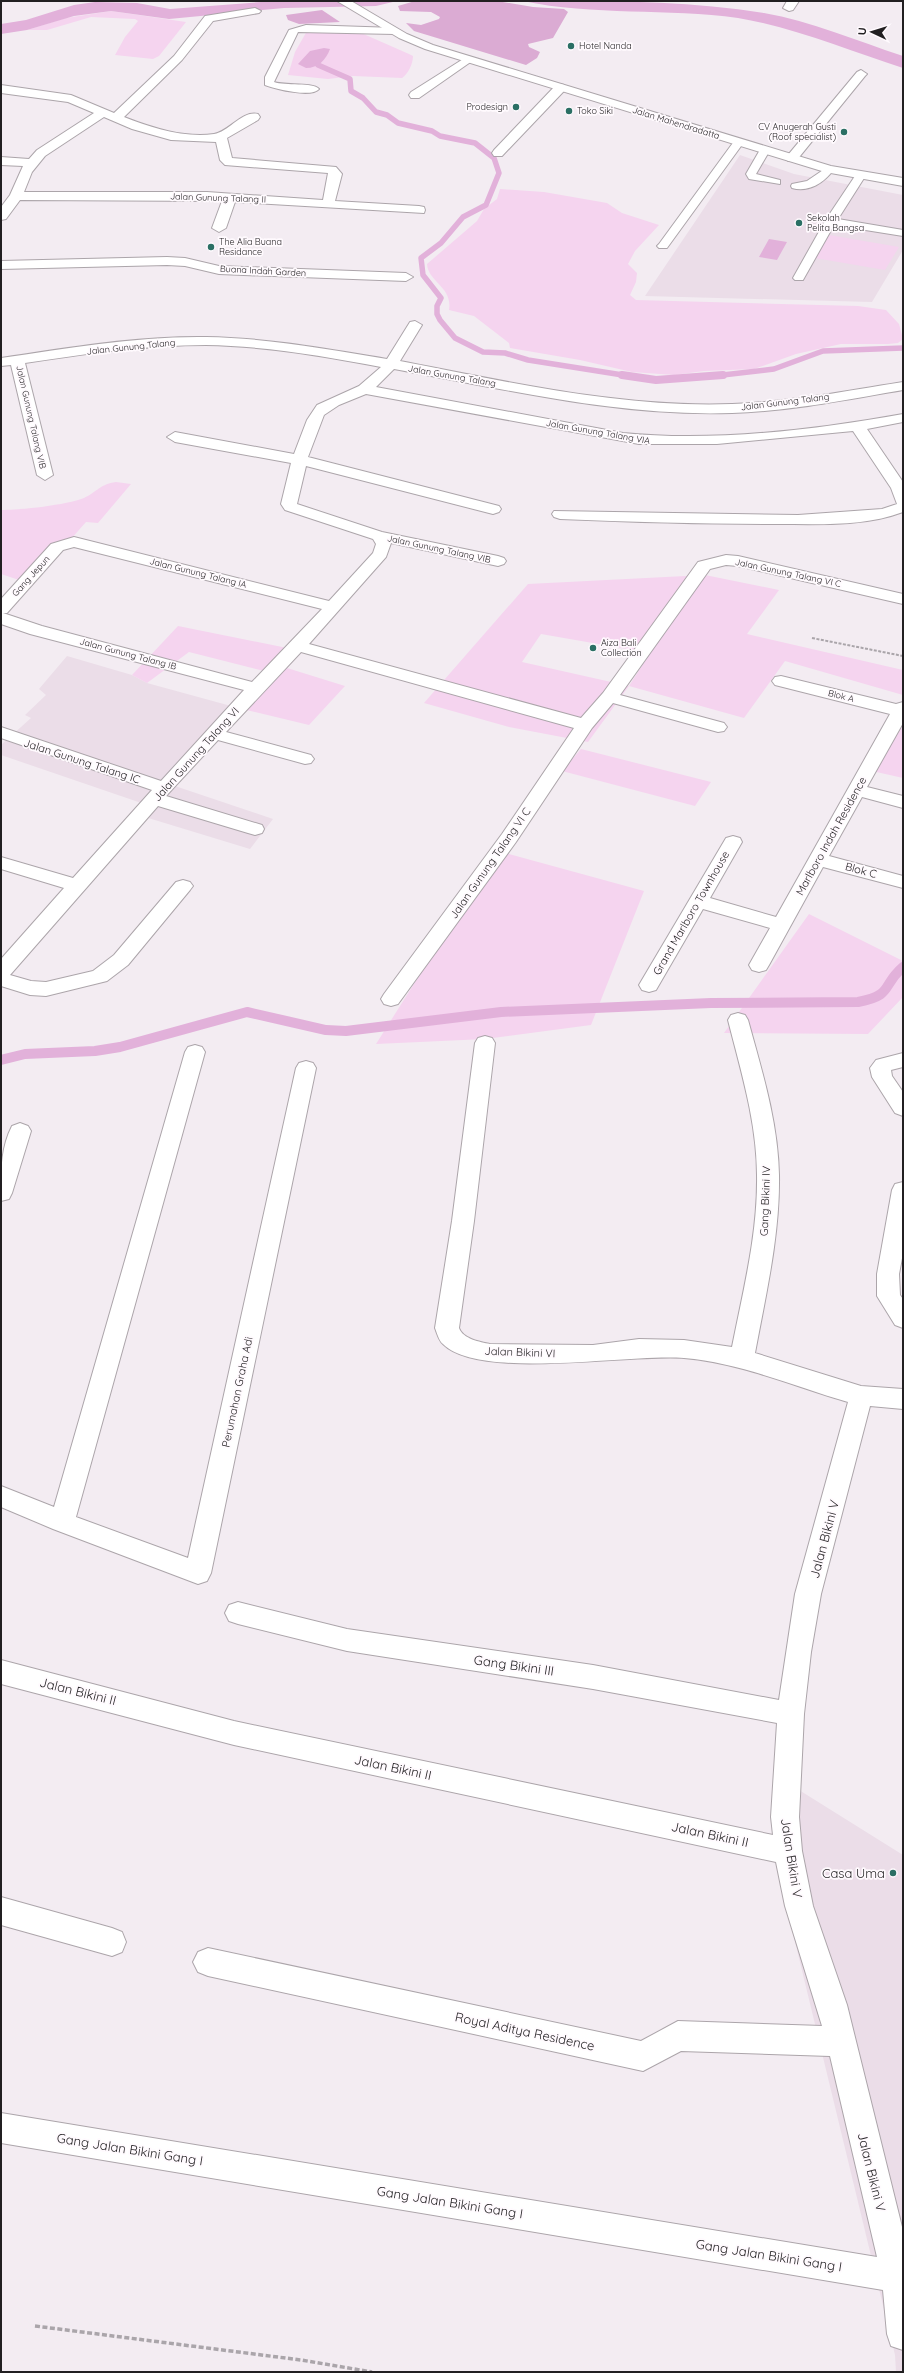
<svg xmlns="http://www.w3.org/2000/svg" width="904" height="2373" viewBox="0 0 904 2373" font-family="Quicksand,sans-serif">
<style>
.built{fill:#ebdde8}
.green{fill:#f5d4ef;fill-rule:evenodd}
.forest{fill:#dbabd3}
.water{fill:#e2b1da}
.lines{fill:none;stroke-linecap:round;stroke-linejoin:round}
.stream-far2{stroke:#e2b1da;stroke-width:5.5}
.stream-far1{stroke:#e2b1da;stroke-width:8}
.stream{stroke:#e2b1da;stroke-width:10}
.lane-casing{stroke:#aca5aa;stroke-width:2}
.street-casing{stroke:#aca5aa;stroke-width:2}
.highway-casing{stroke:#aca5aa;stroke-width:2}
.path-far1{stroke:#aaa5aa;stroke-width:2;stroke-dasharray:3 1.5;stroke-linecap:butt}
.path{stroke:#aaa5aa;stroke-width:3.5;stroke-dasharray:5 2.5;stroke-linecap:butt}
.lane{fill:#fff;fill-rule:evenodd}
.street{fill:#fff;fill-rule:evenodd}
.highway{fill:#fff;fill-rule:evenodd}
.poi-dot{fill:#2a6f64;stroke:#fffafe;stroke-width:1.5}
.labels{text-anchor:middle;stroke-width:3.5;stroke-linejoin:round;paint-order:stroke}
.far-poi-label{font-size:9px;fill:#211f21;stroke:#fffafe;text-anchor:start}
.far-street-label{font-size:9px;fill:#211f21;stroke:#fffafe}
.street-label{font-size:11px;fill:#211f21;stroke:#fffafe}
.near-street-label{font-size:13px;fill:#211f21;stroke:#fffafe}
.near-poi-label{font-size:13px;fill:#211f21;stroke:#fffafe;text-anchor:end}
</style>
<rect width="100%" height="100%" fill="#f3ecf2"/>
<path class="built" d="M 740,155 L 794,174 L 903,195 L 903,250 L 872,302 L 645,296 Z
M 67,656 L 132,675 L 147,683 L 242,709 L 175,786 L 273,819 L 250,849 L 145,817 L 153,807 L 1,755 L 1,745 L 31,718 L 25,715 L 46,695 L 39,689 Z
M 799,1790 L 903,1855 L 903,2372 L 896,2372 L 895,2355 L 784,1896 Z"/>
<path class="green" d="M 111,11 L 186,22 L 159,56 L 153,59 L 115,55 L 125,37 L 138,21 L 135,19 L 91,17 L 47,30 L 27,30 L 66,18 Z
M 307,31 L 359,32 L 409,54 L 413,56 C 413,64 408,74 402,78 L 353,76 L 328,79 L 288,75 L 295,52 Z
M 500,189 L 544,192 L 607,203 L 622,213 L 659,225 L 635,251 L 628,264 L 637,273 L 636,282 L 630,295 L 636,300 L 858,306 L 886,310 L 899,324 L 903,339 L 898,343 L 888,344 L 841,344 L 796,354 L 754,369 L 704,371 L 674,375 L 632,372 L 580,360 L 510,348 L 509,343 L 474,316 L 449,310 C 453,287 428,282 427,264 L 477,221 L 484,209 L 497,199 Z
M 829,235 L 899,247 L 885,270 L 815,258 Z
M 116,482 L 131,484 L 98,523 L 86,522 L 31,584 L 1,574 L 1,510 C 20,510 67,505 84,498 C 97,492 100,484 116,482 Z
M 705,575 L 779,590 L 747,634 L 903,670 L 903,695 L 785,661 L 744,718 L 629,686 L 588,742 L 509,727 L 424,703 L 528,584 ZM 541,634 L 650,653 L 629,686 L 522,662 Z
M 178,626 L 302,651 L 287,668 L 345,686 L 309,725 L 242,709 L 280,675 L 189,652 L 147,683 L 132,675 Z
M 903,726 L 903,778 L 872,771 Z
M 581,749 L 711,782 L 695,806 L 562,771 Z
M 498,851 L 644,891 L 591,1025 L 485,1039 L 376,1044 Z
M 809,914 L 903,961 L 903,997 L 868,1034 L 724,1033 Z"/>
<path class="forest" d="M 415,1 L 497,1 L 533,7 L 564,9 L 568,12 L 553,38 L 528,44 L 529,47 L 540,52 L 537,58 L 526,65 L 414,31 L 406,23 L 421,25 L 439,19 L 440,17 L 431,12 L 400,11 L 398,6 Z
M 322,10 L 340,22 L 299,24 L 288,20 L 286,15 Z"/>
<path class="water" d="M 275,1 L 397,1 L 376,6 L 284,8 L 169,19 L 111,11 L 74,16 L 27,30 L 1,34 L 1,24 L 26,20 L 74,5 L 95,2 L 137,3 L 170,9 Z
M 523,1 C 603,1 685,0 764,13 C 811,21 857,41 903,56 L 903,68 C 850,51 793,27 738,18 C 668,8 593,16 523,1 Z
M 324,48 L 330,49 C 326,60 318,68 306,68 L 298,64 L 310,51 Z
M 769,239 L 787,242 L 777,260 L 759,257 Z"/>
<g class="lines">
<path class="stream-far2" d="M 318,65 L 350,79 L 351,91 L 363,98 L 376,112 L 387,115 L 398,123 L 432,131 L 440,136 L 475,143 L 494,158 L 499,173 L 486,205 L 463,217 L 441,243 L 421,258 L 423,275 L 441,298 L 437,306 L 437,314 L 440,320 L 455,338 L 483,352 L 505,353 L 528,360 L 629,376
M 714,376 L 774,369 L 823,351 L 903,348"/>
<path class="stream-far1" d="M 622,375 L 656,380 L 723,375"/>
<path class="stream" d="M 1,1060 L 25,1054 L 95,1051 L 120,1047 L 247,1012 L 326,1030 L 346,1031 L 501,1012 L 711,1003 L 858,1002 C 894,995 881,986 903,967"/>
<defs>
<path id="lane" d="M 306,25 L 395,28 L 400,31 L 395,34 L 298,32 L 274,82 C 285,86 313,82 319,89 C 311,98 276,89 265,85 L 265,77 L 289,30 Z
M 739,139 L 744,142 L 667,248 L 659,248 L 657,246 L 659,244 L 735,140 Z
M 765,147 L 770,150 L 756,174 L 780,180 L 780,184 L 749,179 L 746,174 L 761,148 Z
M 829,166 L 834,169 C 825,182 809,193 792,188 L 791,186 L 792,184 L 807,181 Z
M 861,172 L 866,175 L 838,219 L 903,230 L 903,236 L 834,225 L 803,280 L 795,280 L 793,278 L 825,221 L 857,173 Z"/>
<path id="street" d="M 787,1 L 799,1 L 793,10 L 789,11 L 783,8 Z
M 255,8 L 261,11 L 259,13 L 213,21 L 182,60 L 124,117 C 152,128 184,138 214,134 C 229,132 242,110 258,114 L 260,117 L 258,120 L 227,138 L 232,158 L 336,167 L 342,174 L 335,201 L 419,206 L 424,207 L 425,210 L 424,213 L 235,202 L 226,228 L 219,232 L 212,228 L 222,201 L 20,200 L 6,219 L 1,220 L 1,207 L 10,195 L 23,166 L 1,165 L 1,157 L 29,159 L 37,150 L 94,113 L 68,102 L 1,93 L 1,85 L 71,95 L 114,113 L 174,56 L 205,16 ZM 104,117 L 132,129 L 171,140 L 216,142 L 220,160 L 225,165 L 328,173 L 323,200 L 207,192 L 24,192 L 32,172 L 45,156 Z
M 468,56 L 474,59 L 472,61 L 419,98 L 411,98 L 409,95 L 411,92 Z
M 861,70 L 867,74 L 865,76 L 796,161 L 788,161 L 786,158 L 788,155 L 857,72 Z
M 560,84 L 564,85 L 566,88 L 564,91 L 502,156 L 494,156 L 492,153 L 494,150 L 556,85 Z
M 167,257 L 185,258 L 219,266 L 406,273 L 413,277 L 406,281 L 219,274 L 185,266 L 167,265 L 1,269 L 1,261 Z
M 415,321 L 422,325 L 400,361 C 509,382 621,408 732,404 C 790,402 846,391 903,382 L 903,390 C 846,400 790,411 732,413 C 619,417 505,389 394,369 L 376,387 L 623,433 C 712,442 815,430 903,414 L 903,422 L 867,429 L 903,482 L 903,512 C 864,527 817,524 776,524 C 704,524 632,522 560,519 L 554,517 L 552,514 L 554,511 L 798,515 L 882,509 L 897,504 L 891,488 L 853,431 L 717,444 L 639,444 L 366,394 L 339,405 L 324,415 L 308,457 L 499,506 L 501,509 L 499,512 L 493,514 L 306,466 L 297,504 L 382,532 L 498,556 L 504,558 L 506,561 L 504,564 L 498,566 L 391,543 L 386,557 L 309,644 L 581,718 L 603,693 L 698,562 L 726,555 L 738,556 L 903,594 L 903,604 L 738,566 L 726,565 L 710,569 L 620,695 L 724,723 L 727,727 L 724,731 L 718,732 L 613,703 L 592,728 L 516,842 L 398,1004 L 391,1006 L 384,1004 L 381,999 L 384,994 L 502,834 L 574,728 L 301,652 L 226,732 L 311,755 L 314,759 L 311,763 L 305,764 L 218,740 L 166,796 L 262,825 L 264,829 L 262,833 L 255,835 L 248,833 L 158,806 L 10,975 L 31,981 L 46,982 L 93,971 L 114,955 L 176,882 L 183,880 L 190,882 L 193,886 L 190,890 L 128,965 L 107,981 L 46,996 L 30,995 L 1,986 L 1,959 L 64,888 L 1,869 L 1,857 L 73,878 L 152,790 L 1,738 L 1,727 L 161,781 L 244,690 L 30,634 L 1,624 L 1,599 L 51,544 L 74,537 L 329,601 L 373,553 L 376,544 L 373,539 L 285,510 L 281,504 L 291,463 L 175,442 L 167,437 L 175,432 L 294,454 L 307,420 L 317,405 L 359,386 L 381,367 C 323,356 265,346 206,345 C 146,345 85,354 25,363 L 53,475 L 45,480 L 37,475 L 11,365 L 1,366 L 1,358 C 69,348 137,336 206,337 C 267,338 327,349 387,359 L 410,322 ZM 74,547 L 322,609 L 252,682 L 42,626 L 3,613 L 7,613 L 63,550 Z
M 781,676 L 896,704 L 903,702 L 903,723 L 867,787 L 903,796 L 903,808 L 862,797 L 829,856 L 903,876 L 903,888 L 823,867 L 769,965 L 766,970 L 759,972 L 752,970 L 749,965 L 770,928 L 703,909 L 656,990 L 649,992 L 642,990 L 639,985 L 726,838 L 733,836 L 740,838 L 742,842 L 710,898 L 776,917 L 890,714 L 775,685 L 772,681 L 775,677 Z
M 738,1013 L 745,1015 L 748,1020 C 762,1071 778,1122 779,1175 C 780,1235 766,1294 755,1353 L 861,1386 L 903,1389 L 903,1409 L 870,1406 L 821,1594 L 811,1652 L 804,1714 L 799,1817 L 802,1851 L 813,1906 L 847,2005 L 903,2231 L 903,2350 L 891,2346 L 887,2334 L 883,2290 L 1,2143 L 1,2113 L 877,2257 L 830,2056 L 681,2051 L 643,2071 L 208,1976 L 198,1972 L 193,1962 L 198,1952 L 208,1948 L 641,2041 L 678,2021 L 822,2026 L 785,1906 L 776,1862 L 234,1745 L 1,1684 L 1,1660 L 234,1721 L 773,1835 L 771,1817 L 777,1723 L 593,1689 L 347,1651 L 238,1624 L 229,1621 L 225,1613 L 229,1605 L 238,1602 L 347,1629 L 593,1665 L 779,1700 L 795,1594 L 848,1402 C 793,1386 741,1363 684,1358 C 631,1353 480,1381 443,1344 C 439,1341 437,1333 435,1328 L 452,1221 L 475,1043 L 478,1038 L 485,1036 L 492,1038 L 495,1043 L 474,1221 L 459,1328 C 463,1339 480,1342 490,1344 L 593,1345 L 639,1339 L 684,1340 L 732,1347 C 743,1291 758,1234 757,1175 C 757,1123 741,1071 728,1020 L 731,1015 Z
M 195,1045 L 202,1047 L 205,1052 L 76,1517 L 188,1558 L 296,1068 L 299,1063 L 306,1061 L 313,1063 L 316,1068 L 211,1573 L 207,1581 L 198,1584 L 53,1529 L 1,1507 L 1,1486 L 54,1507 L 185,1052 L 188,1047 Z
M 903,1053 L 903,1067 L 891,1070 L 892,1076 L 903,1092 L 903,1116 L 895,1113 L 872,1077 L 870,1068 L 876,1060 Z
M 20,1123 L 28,1126 L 31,1131 L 12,1193 L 9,1199 L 1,1201 C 1,1175 0,1149 12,1126 Z
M 903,1182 L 903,1253 L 899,1274 L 900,1295 L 903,1299 L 903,1328 L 895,1325 L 877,1296 L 877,1274 L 892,1190 L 895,1184 Z
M 1,1897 L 112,1928 L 122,1932 L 126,1942 L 122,1952 L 112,1956 L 1,1925 Z"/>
<path id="highway" d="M 337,1 L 351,1 L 407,34 L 433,45 L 831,166 L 903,178 L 903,186 L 825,172 L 425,49 L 399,38 Z"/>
</defs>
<use href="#lane" class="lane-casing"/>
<use href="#street" class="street-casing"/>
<use href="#highway" class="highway-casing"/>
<path class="path-far1" d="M 812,638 L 903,656"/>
<path class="path" d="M 35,2326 L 301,2360 L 372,2372"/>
<use href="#lane" class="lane"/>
<use href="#street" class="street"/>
<use href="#highway" class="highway"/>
</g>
<g class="poi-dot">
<circle cx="571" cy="46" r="4"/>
<circle cx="516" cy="107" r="4"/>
<circle cx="569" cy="111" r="4"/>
<circle cx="844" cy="132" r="4"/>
<circle cx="799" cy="223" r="4"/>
<circle cx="211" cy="247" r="4"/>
<circle cx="593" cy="648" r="4"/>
<circle cx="893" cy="1873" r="4"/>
</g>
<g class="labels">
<g class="far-poi-label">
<text x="579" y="49">Hotel Nanda</text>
<text x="508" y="110" text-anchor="end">Prodesign</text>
<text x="577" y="114">Toko Siki</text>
<text x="836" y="130" text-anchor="end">CV Anugerah Gusti<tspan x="836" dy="10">(Roof specialist)</tspan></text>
<text x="807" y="221">Sekolah<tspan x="807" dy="10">Pelita Bangsa</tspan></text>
<text x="219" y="245">The Alia Buana<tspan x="219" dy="10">Residance</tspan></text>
<text x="601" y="646">Aiza Bali<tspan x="601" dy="10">Collection</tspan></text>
</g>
<g class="far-street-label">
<text transform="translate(676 123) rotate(17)" y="3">Jalan Mahendradatta</text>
<text transform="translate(218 198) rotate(2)" y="3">Jalan Gunung Talang II</text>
<text transform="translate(263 271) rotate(3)" y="3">Buana Indah Garden</text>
<text transform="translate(131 347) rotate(-6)" y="3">Jalan Gunung Talang</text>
<text transform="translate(452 376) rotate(10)" y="3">Jalan Gunung Talang</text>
<text transform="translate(785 402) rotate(-7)" y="3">Jalan Gunung Talang</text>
<text transform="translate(31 417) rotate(77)" y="3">Jalan Gunung Talang VIB</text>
<text transform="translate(598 432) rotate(10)" y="3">Jalan Gunung Talang VIA</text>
<text transform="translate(439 549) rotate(12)" y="3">Jalan Gunung Talang VIB</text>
<text transform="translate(198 573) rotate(14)" y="3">Jalan Gunung Talang IA</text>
<text transform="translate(788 573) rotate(12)" y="3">Jalan Gunung Talang VI C</text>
<text transform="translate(31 576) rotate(-48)" y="3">Gang Jepun</text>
<text transform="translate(128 654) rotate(15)" y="3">Jalan Gunung Talang IB</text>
<text transform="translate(841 696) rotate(14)" y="3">Blok A</text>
</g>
<g class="street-label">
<text transform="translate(196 754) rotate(-48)" y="4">Jalan Gunung Talang VI</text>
<text transform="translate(82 761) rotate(18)" y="4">Jalan Gunung Talang IC</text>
<text transform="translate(831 836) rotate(-61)" y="4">Marlboro Indah Residence</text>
<text transform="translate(490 863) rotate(-55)" y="4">Jalan Gunung Talang VI C</text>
<text transform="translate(861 870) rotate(15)" y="4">Blok C</text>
<text transform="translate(691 913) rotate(-60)" y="4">Grand Marlboro Townhouse</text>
<text transform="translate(765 1201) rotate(-88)" y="4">Gang Bikini IV</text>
<text transform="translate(520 1352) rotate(2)" y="4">Jalan Bikini VI</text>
<text transform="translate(237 1392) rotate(-78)" y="4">Perumahan Graha Adi</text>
</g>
<g class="near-street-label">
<text transform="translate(824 1539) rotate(-75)" y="5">Jalan Bikini V</text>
<text transform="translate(514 1665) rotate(8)" y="5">Gang Bikini III</text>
<text transform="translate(78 1691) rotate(14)" y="5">Jalan Bikini II</text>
<text transform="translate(393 1767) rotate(12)" y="5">Jalan Bikini II</text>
<text transform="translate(710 1834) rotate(12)" y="5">Jalan Bikini II</text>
<text transform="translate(792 1858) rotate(81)" y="5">Jalan Bikini V</text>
<text transform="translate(525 2031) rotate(12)" y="5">Royal Aditya Residence</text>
<text transform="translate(130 2149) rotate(9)" y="5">Gang Jalan Bikini Gang I</text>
<text transform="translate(872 2172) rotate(76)" y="5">Jalan Bikini V</text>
<text transform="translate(450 2202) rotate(9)" y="5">Gang Jalan Bikini Gang I</text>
<text transform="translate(769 2255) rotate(9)" y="5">Gang Jalan Bikini Gang I</text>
</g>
<g class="near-poi-label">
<text x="885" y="1878">Casa Uma</text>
</g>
</g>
<rect width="904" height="2373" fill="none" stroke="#211f21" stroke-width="4"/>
<g transform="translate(872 32) rotate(274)" stroke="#fffafe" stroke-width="3" paint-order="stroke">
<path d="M0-3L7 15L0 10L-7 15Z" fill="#211f21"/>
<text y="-6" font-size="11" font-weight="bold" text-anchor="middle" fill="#211f21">U</text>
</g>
</svg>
